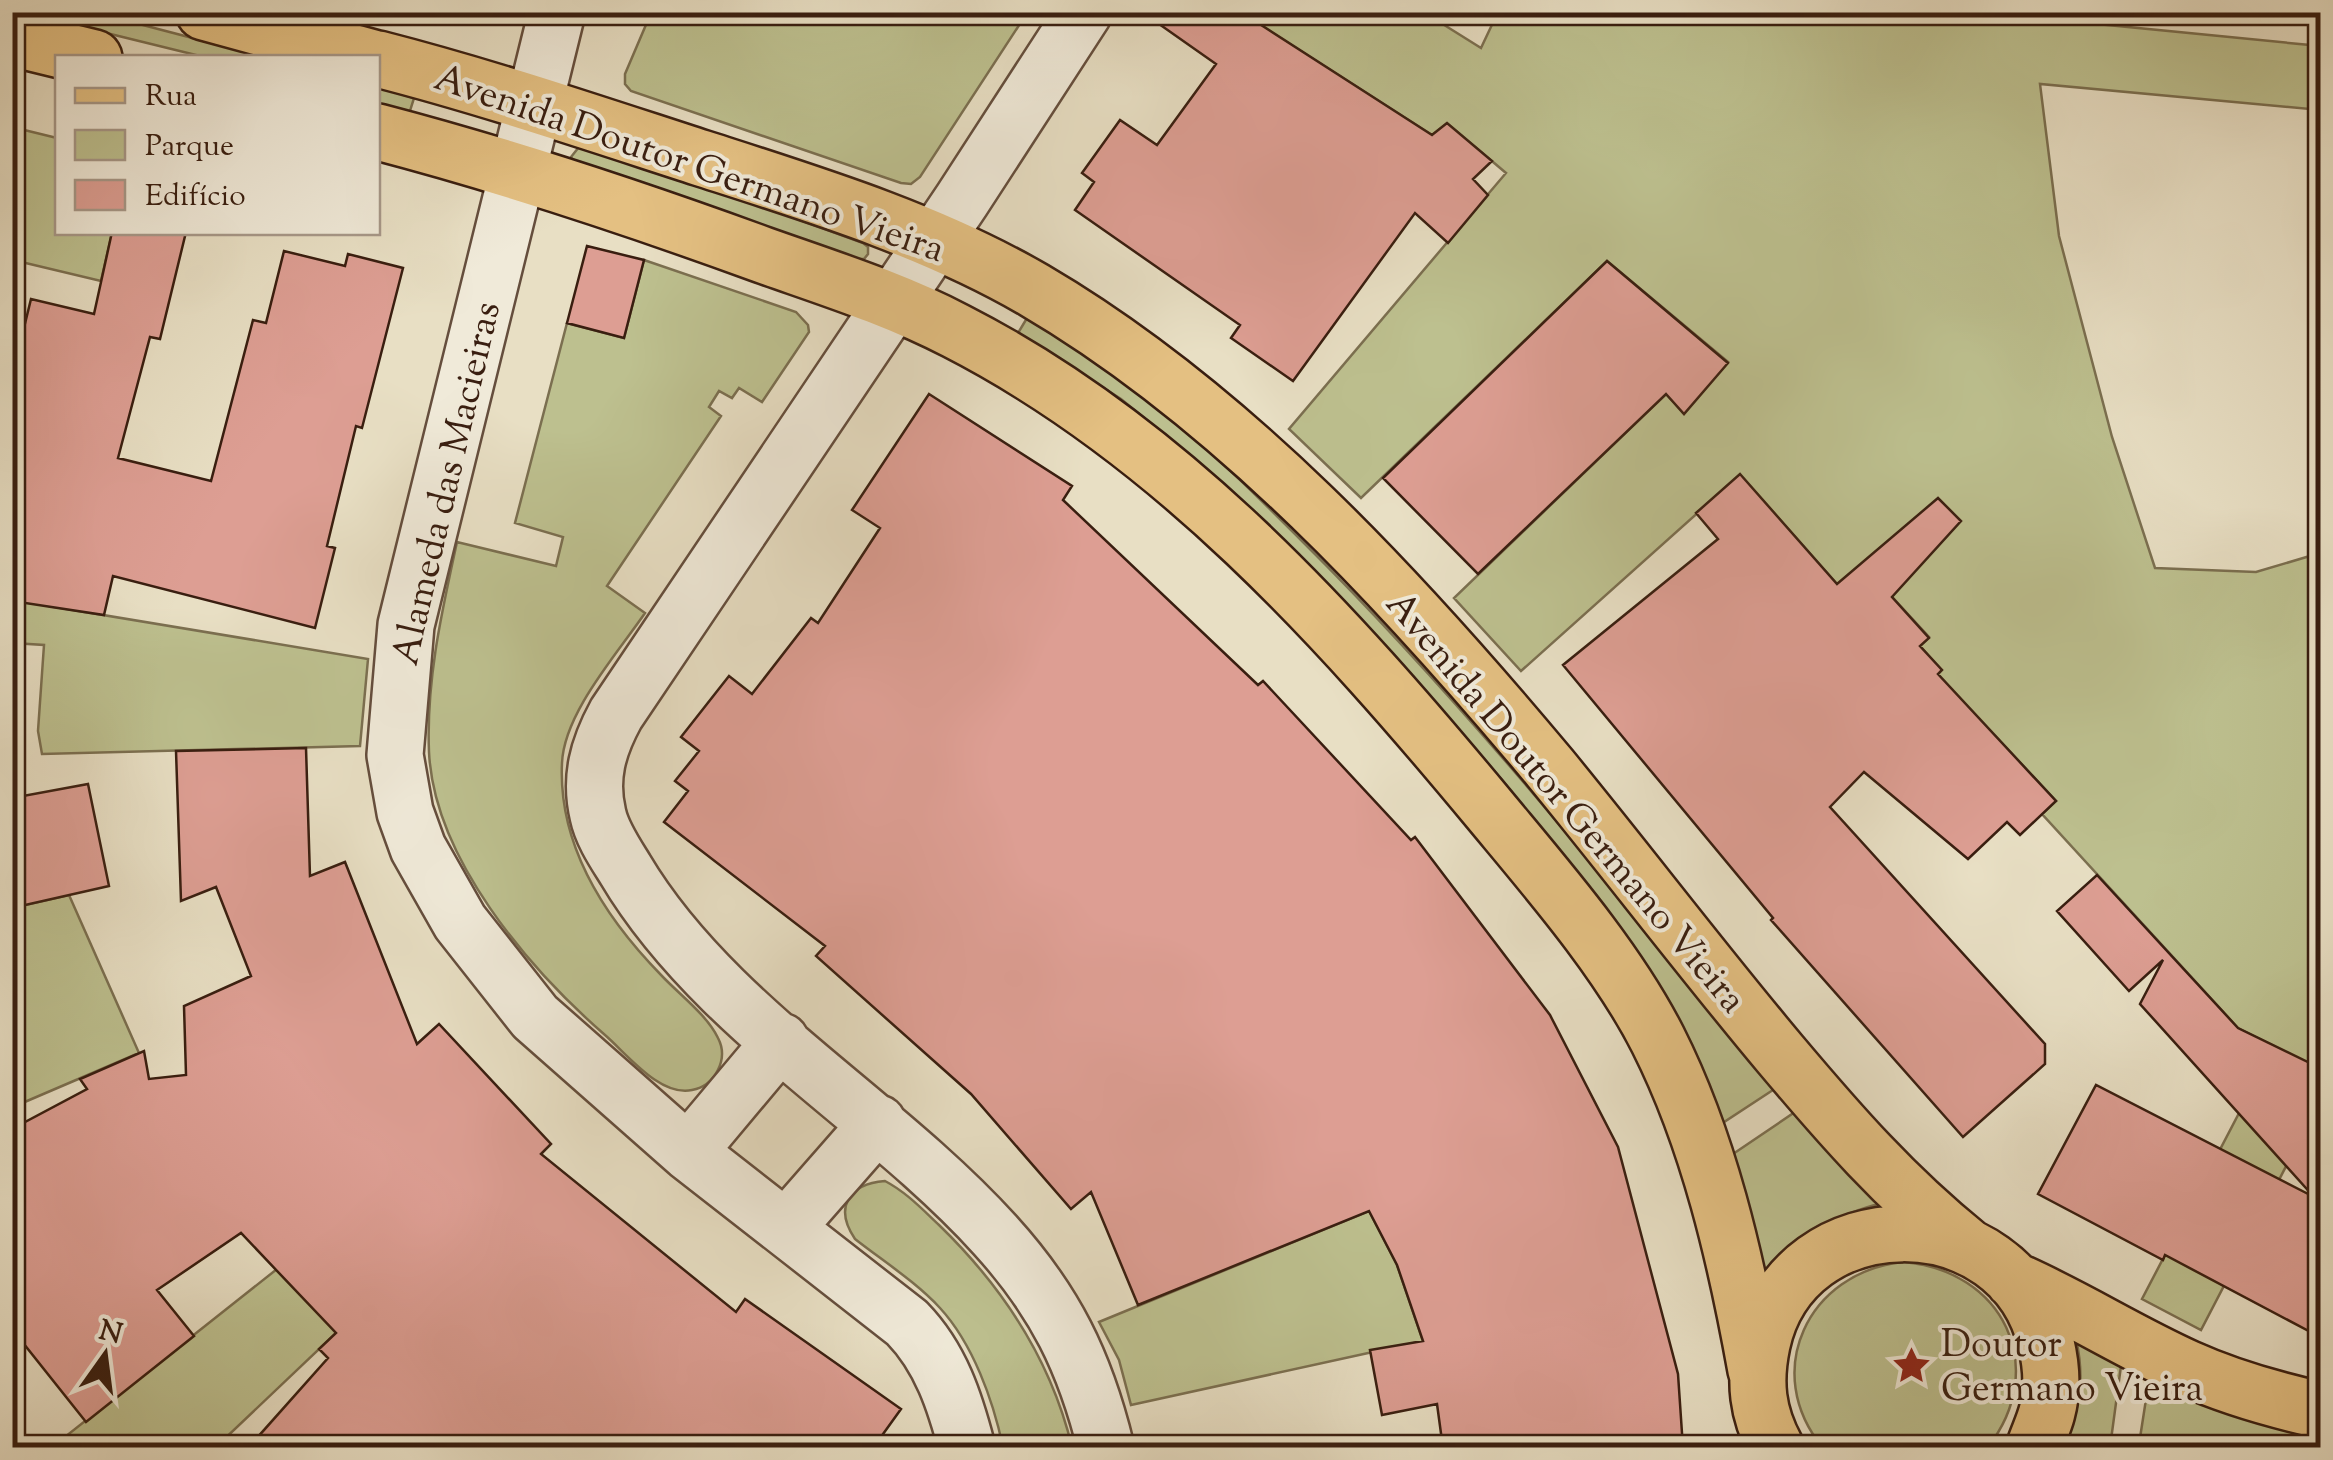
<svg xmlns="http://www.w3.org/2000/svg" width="2333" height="1460" viewBox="0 0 2333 1460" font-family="'Sorts Mill Goudy',serif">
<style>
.green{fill:#bdc08f;stroke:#7b6f50;stroke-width:2.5}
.building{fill:#dd9e93;stroke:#391e10;stroke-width:2.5}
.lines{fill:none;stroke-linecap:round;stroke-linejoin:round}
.minor-casing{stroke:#654e3d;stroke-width:60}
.major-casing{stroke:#391e10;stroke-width:60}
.minor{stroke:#f0ead9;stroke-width:55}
.major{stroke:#e4c082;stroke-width:55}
.labels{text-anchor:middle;stroke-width:8;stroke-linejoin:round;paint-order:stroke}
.street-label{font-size:38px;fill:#391e10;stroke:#f0ead9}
.poi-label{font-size:38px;fill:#391e10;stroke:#f0ead9;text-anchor:start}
</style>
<rect width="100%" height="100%" fill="#e8dfc4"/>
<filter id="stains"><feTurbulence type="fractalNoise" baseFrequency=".002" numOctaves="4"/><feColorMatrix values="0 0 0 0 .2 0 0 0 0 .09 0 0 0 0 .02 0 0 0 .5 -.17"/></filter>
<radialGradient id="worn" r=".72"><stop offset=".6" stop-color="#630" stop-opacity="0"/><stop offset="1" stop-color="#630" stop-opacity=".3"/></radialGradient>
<path class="green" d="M 1498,12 L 2046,12 L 2047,19 L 2320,46 L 2320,110 L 2040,84 L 2059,236 L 2112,437 L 2155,568 L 2256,572 L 2320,553 L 2320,1101 L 2201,1330 L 2142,1299 L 2274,1046 L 2238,1028 L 2042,814 L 2056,801 L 1996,737 L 1928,686 L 1941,670 L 1920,646 L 1929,637 L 1892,597 L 1837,584 L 1740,475 L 1521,671 L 1454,598 L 1666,394 L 1684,413 L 1728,362 L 1607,261 L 1361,498 L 1289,429 L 1506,173 L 1447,123 L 1432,135 L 1241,13 L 1425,13 L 1481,48 Z
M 25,13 L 97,13 L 265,57 L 204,57 Z
M 651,13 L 652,12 L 1027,13 L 920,177 L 911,184 L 901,183 L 631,91 L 625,84 L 625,74 Z
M 378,87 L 414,98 L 409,114 L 378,105 Z
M 12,127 L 57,138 L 58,232 L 112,233 L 101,281 L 13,260 Z
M 579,147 L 723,192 L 863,243 L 868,247 L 868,254 L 864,259 L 857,259 L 574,162 L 571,157 Z
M 644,260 L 796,312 L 808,325 L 809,332 L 762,402 L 739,388 L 732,398 L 719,391 L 709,407 L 721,416 L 607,586 L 645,613 C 617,654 564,713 562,763 C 558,846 606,919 662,976 C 680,995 707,1015 718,1038 C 729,1059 715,1086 692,1090 C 660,1097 627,1054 605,1035 C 528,968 434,858 429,752 C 426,680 442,611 457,542 L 556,566 L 563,537 L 515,523 L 567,323 L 624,338 Z
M 1027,318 C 1074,348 1122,377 1165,413 C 1214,453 1259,498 1304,543 C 1474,712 1623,902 1776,1088 L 1721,1124 L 1698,1060 L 1652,976 L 1503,781 L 1414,678 L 1192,457 L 1121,399 L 1018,333 Z
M 13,555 L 49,606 L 368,659 L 360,746 L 42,754 L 38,731 L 44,645 L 13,643 Z
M 69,895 L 139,1053 L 13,1107 L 12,908 Z
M 1795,1112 L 1878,1204 C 1830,1218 1793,1236 1764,1278 L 1730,1156 Z
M 885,1181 C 906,1192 922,1209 939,1225 C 1004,1288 1051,1360 1072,1447 L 1003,1447 C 993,1400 973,1344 940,1308 C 916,1282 883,1261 855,1239 C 834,1208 848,1184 885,1181 Z
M 1369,1211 L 1397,1265 L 1423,1341 L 1131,1405 L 1119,1360 L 1099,1322 Z
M 296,1254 L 356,1314 L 216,1447 L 60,1448 L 56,1444 Z
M 1903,1262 C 2003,1270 2050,1367 1988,1447 L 1823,1448 C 1760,1372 1808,1272 1903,1262 Z
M 2076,1339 L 2121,1366 L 2111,1440 L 2063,1448 C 2080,1412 2085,1378 2076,1339 Z
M 2149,1380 L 2212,1408 L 2320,1438 L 2320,1447 L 2245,1447 L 2179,1437 L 2140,1438 Z"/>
<path class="building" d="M 1142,12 L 1241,12 L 1432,135 L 1447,123 L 1492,161 L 1473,179 L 1488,195 L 1448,243 L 1415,213 L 1293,381 L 1231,338 L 1240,325 L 1075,210 L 1094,182 L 1082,173 L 1120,120 L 1157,145 L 1216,64 Z
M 112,232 L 186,232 L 160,339 L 150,337 L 118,458 L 211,481 L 253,320 L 266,323 L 284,251 L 345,266 L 348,254 L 403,268 L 362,428 L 356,426 L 327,546 L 335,548 L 315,628 L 113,576 L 104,615 L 12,601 L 12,377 L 31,299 L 94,314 Z
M 587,246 L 644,260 L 624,338 L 567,323 Z
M 1607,261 L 1728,363 L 1684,414 L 1666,394 L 1478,574 L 1383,478 Z
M 929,394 L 1072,486 L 1063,500 L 1258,685 L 1263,681 L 1411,840 L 1415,837 L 1550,1015 L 1618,1147 L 1678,1374 L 1683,1448 L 1443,1448 L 1437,1404 L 1382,1415 L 1370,1350 L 1423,1341 L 1397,1265 L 1369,1211 L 1138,1305 L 1091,1192 L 1071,1209 L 971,1094 L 816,956 L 825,946 L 664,822 L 688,791 L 675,781 L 699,751 L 681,737 L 729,676 L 752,694 L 811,618 L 818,623 L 880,528 L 852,510 Z
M 1740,474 L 1837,584 L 1938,498 L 1961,521 L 1892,597 L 1929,638 L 1920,646 L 1942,670 L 1938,674 L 2056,801 L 2020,835 L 2007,822 L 1968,859 L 1864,772 L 1830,807 L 2045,1044 L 2045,1064 L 1963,1137 L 1771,920 L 1773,918 L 1563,665 L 1718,539 L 1696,513 Z
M 306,748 L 310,876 L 345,862 L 417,1044 L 439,1024 L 551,1144 L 541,1154 L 736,1312 L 745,1299 L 901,1409 L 873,1448 L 248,1448 L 328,1358 L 319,1349 L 336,1333 L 241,1233 L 157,1290 L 194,1336 L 86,1422 L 12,1329 L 12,1129 L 87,1089 L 80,1079 L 144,1051 L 149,1079 L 186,1075 L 184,1006 L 251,976 L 216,887 L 181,901 L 176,751 Z
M 88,784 L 109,886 L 12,908 L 12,798 Z
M 2097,875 L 2238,1028 L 2320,1068 L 2320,1337 L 2165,1255 L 2163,1260 L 2038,1194 L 2096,1085 L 2314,1197 L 2140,1004 L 2163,960 L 2129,991 L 2057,911 Z"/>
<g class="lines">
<defs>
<path id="minor" d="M 557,12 L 406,625 L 395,755 L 405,812 L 418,848 L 460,922 L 535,1017 L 688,1152 L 907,1323 C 941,1358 955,1402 967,1448
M 1084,12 L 962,200 L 616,714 C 598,747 589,778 598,815 C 602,834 615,853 625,869 C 712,1016 881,1109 995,1235 C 1055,1301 1085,1362 1106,1448
M 688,1152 L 781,1041
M 786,1228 L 878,1123"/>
<path id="major" d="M 204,12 L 373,58
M 12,38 L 94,58
M 378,59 C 487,87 593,123 701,158 C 813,194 931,230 1034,290 C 1232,406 1403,592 1550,768 C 1628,863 1702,961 1781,1055 C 1840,1125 1895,1188 1967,1246
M 378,132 C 508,166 637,209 763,255 C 828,278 895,299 956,331 C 1171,441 1337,626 1489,809 C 1547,879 1617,959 1658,1040 C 1709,1141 1736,1259 1756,1370
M 2013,1280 C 2073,1306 2127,1341 2187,1368 C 2229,1387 2275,1400 2320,1410
M 1776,1448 C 1757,1413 1754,1382 1762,1344 C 1794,1197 2012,1197 2046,1343 C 2051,1364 2053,1390 2047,1412 C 2044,1424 2038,1436 2034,1448"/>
</defs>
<use href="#minor" class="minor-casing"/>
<use href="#major" class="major-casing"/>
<use href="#minor" class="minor"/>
<use href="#major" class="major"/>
</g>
<defs>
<symbol id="sight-bare" viewBox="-9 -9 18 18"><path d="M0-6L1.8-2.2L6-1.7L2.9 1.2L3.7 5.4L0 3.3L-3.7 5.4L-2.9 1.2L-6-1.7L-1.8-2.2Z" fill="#8f2418" stroke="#f0ead9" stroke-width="2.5" paint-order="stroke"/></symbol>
</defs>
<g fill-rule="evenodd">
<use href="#sight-bare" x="1884" y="1338" width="55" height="55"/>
</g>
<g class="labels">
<g class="street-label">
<text transform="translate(690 162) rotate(19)" y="13">Avenida Doutor Germano Vieira</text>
<text transform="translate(445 483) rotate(-77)" y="13">Alameda das Macieiras</text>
<text transform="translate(1567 801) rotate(50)" y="13">Avenida Doutor Germano Vieira</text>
</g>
<g class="poi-label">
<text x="1941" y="1356">Doutor<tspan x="1941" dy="44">Germano Vieira</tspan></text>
</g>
</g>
<rect width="2333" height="1460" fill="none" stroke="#e8dfc4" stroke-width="50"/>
<rect x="15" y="15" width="2303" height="1430" fill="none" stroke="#391e10" stroke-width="5"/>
<rect x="25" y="25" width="2283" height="1410" fill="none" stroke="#391e10" stroke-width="2.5"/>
<rect x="55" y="55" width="325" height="180" fill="#f0ead9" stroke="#a79889" stroke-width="2.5"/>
<rect x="75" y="88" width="50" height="15" fill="#e4c082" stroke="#a79889" stroke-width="2.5"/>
<text x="145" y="105" font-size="30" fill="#391e10">Rua</text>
<rect x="75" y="130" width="50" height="30" fill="#bdc08f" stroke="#a79889" stroke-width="2.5"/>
<text x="145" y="155" font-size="30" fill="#391e10">Parque</text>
<rect x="75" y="180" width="50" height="30" fill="#dd9e93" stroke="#a79889" stroke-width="2.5"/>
<text x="145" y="205" font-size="30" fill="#391e10">Edifício</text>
<g transform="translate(105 1355) rotate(14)" stroke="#f0ead9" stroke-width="8" paint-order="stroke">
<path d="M0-8L18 38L0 25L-18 38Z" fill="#391e10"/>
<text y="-15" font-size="28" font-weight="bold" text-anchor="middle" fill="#391e10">N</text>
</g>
<rect width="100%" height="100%" filter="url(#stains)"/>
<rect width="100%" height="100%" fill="url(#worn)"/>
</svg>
